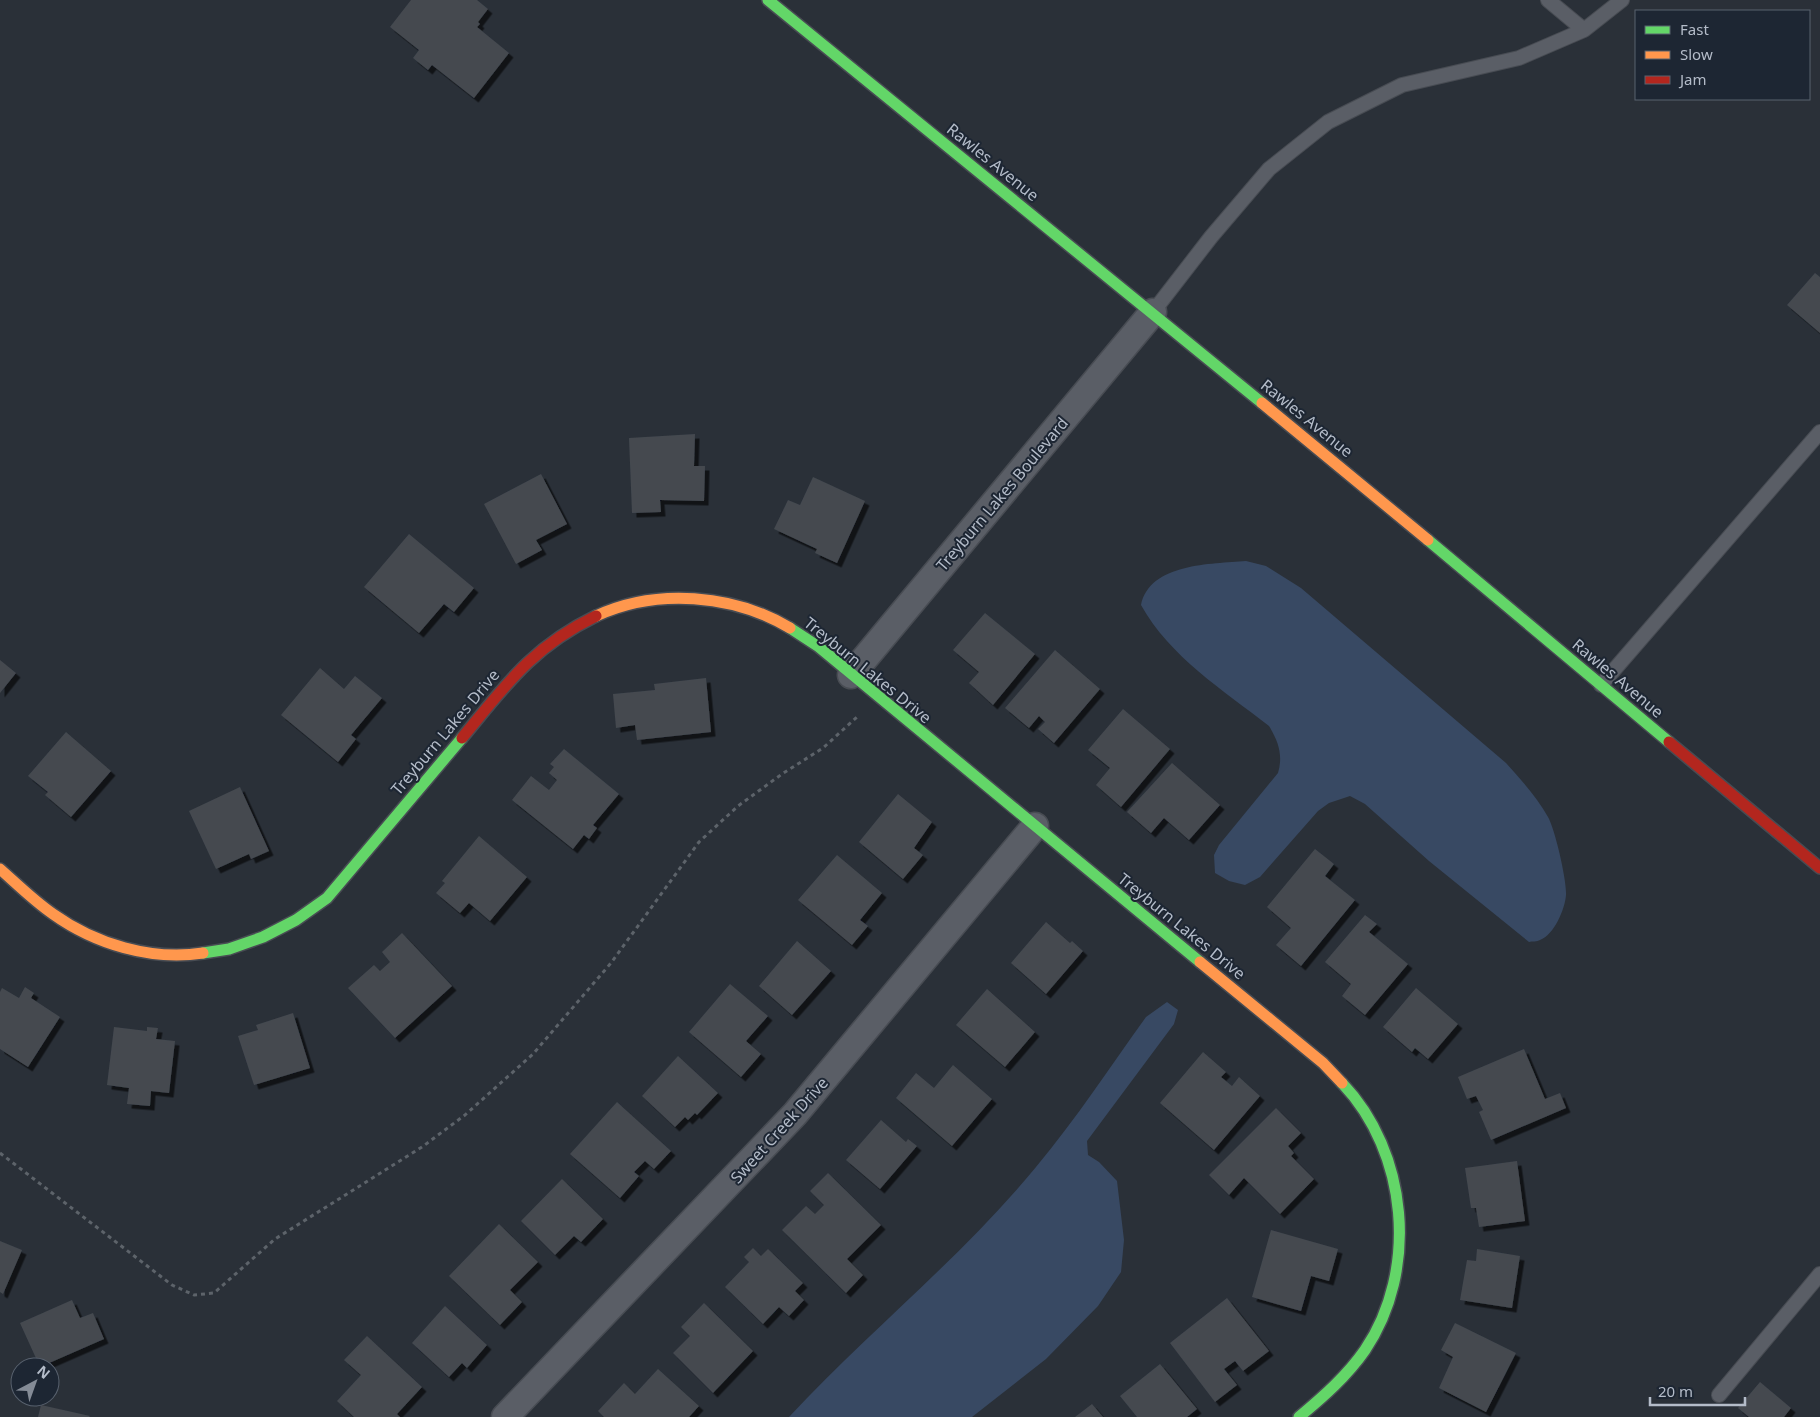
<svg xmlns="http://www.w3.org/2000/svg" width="1820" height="1417" viewBox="0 0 1820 1417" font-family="'Noto Sans',sans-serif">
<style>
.water{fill:#384963}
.building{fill:#444950;filter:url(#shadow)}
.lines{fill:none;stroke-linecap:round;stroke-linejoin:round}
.lane-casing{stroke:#484c53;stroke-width:16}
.street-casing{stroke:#484c53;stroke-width:29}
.fast-casing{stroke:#484c53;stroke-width:14}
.slow-casing{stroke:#484c53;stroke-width:14}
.jam-casing{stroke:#484c53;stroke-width:14}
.path{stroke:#5d636a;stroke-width:3;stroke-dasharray:4 4;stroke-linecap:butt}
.lane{stroke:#5a5e66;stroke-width:14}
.street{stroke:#5a5e66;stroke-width:26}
.fast{stroke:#63d668;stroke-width:11}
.slow{stroke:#ff974d;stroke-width:11}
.jam{stroke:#b3261e;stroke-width:11}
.labels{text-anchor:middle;stroke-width:4;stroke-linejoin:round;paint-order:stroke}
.street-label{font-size:16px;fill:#b4bcc9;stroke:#1d2633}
</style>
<defs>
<filter id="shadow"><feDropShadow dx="4.5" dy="4.5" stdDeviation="0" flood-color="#0009"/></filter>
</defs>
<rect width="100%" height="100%" fill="#2a3038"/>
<path class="water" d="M 1246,561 L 1266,566 L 1301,588 L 1506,763 C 1521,780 1537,797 1548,817 C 1555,829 1567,881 1566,895 C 1565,909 1554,935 1540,940 C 1537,942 1532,941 1529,942 L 1429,861 L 1365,804 L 1350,796 L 1329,803 L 1318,811 L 1260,877 L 1245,885 L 1229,881 L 1215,873 L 1214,855 L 1219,845 L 1278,773 C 1283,756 1279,742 1269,726 C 1223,690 1170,657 1141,605 C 1150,563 1211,564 1246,561 Z
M 1167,1002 L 1178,1010 L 1174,1024 L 1087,1141 L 1088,1155 L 1099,1162 L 1117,1181 L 1124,1240 L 1121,1272 L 1098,1306 L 1046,1359 L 972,1417 L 789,1417 C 869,1331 962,1257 1036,1167 C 1076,1119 1110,1067 1146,1017 Z"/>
<path class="building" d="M 411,0 L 477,0 L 488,9 L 478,22 L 480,24 L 477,27 L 509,53 L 474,98 L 432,65 L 428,70 L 413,58 L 419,50 L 390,27 Z
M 1815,273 L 1820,277 L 1820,333 L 1787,305 Z
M 695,434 L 694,466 L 705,466 L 704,501 L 660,500 L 661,512 L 632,513 L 629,438 Z
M 541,474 L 567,524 L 536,540 L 542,550 L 516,564 L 484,504 Z
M 813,477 L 865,501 L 837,563 L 815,553 L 817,549 L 774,529 L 788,500 L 800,505 Z
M 409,534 L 474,588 L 454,612 L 444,604 L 419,633 L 364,587 Z
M 985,613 L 1035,654 L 993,705 L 969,683 L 979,672 L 953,650 Z
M 1055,650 L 1100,689 L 1054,743 L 1038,729 L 1045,722 L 1039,716 L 1029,728 L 1005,708 Z
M 0,660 L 16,673 L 0,693 Z
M 320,668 L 344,689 L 355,676 L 382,698 L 351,735 L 356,739 L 338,762 L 281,715 Z
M 706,678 L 711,732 L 637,740 L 635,725 L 616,728 L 613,694 L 655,690 L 654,684 Z
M 1123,709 L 1170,749 L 1121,807 L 1096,785 L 1110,768 L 1088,750 Z
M 66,732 L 111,771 L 71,817 L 45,795 L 48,792 L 28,776 Z
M 564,749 L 619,794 L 593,825 L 597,828 L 589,839 L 584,835 L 573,849 L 512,800 L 531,776 L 549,790 L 557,780 L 549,773 L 554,767 L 550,764 Z
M 1172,763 L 1220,805 L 1189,840 L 1164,818 L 1151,833 L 1127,812 Z
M 240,787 L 269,851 L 251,859 L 249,854 L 216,869 L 189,811 Z
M 898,794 L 932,822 L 914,848 L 923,855 L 903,879 L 859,842 Z
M 479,836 L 527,877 L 490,921 L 469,903 L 460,913 L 436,893 L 445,883 L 442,881 Z
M 1315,849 L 1334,864 L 1325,876 L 1355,900 L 1301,966 L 1276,945 L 1291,928 L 1267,907 Z
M 837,855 L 882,893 L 860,920 L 868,926 L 852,945 L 798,900 Z
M 1365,915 L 1377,924 L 1369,932 L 1408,964 L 1365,1015 L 1342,996 L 1351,984 L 1325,962 Z
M 1046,922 L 1070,943 L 1072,941 L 1083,951 L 1046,994 L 1011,963 Z
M 402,933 L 452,986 L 395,1038 L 348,988 L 374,965 L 380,971 L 390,962 L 382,952 Z
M 797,941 L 831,971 L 792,1015 L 759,986 Z
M 730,984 L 768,1016 L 746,1041 L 761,1054 L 741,1077 L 689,1032 Z
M 25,987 L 34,993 L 31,998 L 60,1017 L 28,1067 L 0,1049 L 0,992 L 2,988 L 19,998 Z
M 1416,988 L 1458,1024 L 1428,1059 L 1415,1048 L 1412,1052 L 1383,1027 Z
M 987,989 L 1035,1032 L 1005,1067 L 956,1025 Z
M 293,1013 L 310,1068 L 254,1085 L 238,1036 L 258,1030 L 256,1025 Z
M 114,1027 L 147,1031 L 147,1027 L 158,1028 L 156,1039 L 175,1041 L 169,1093 L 151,1091 L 150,1106 L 127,1104 L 129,1088 L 107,1085 Z
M 1524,1049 L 1545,1099 L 1560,1093 L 1566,1108 L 1491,1140 L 1479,1112 L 1483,1110 L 1476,1096 L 1467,1099 L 1458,1077 Z
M 1203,1052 L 1226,1072 L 1221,1077 L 1232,1086 L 1239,1077 L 1260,1096 L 1214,1150 L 1160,1103 Z
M 678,1056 L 718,1093 L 697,1115 L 695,1113 L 688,1120 L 685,1117 L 675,1127 L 642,1096 Z
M 953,1065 L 992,1099 L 952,1146 L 896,1098 L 916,1073 L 934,1088 Z
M 617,1102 L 671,1151 L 654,1169 L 645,1161 L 634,1172 L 639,1176 L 620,1198 L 570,1154 Z
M 1276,1108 L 1301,1133 L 1288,1146 L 1294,1153 L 1291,1156 L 1314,1179 L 1280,1214 L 1244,1178 L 1229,1195 L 1209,1175 Z
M 881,1120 L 906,1142 L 908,1139 L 917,1146 L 880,1189 L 846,1160 Z
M 1517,1161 L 1525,1221 L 1479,1227 L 1476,1208 L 1471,1208 L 1465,1168 Z
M 828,1173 L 881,1225 L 847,1259 L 863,1275 L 846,1293 L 782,1230 L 806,1206 L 815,1214 L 824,1205 L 810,1191 Z
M 562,1179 L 603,1219 L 581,1242 L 574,1236 L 555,1255 L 521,1221 Z
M 499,1224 L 538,1262 L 510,1290 L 522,1302 L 500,1325 L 449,1276 Z
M 1271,1230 L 1338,1249 L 1329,1281 L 1311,1276 L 1301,1311 L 1252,1297 Z
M 0,1241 L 22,1250 L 3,1294 L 0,1292 Z
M 753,1248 L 761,1256 L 768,1249 L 803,1283 L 795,1291 L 804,1300 L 789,1316 L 779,1307 L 763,1324 L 725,1287 L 749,1262 L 744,1257 Z
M 1477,1249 L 1520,1256 L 1512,1308 L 1460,1300 L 1467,1260 L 1476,1261 Z
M 1227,1298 L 1269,1351 L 1243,1371 L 1235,1361 L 1224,1369 L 1237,1385 L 1215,1402 L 1170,1343 Z
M 72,1300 L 80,1318 L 93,1313 L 104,1339 L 40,1367 L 20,1323 Z
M 704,1303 L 753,1351 L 713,1393 L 673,1353 L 690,1336 L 681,1327 Z
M 445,1306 L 487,1345 L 467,1368 L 462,1363 L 449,1377 L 412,1343 Z
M 1455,1323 L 1516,1353 L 1486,1412 L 1439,1388 L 1453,1357 L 1441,1350 Z
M 367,1336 L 422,1387 L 397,1414 L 400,1417 L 354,1417 L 337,1401 L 361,1375 L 344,1360 Z
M 1160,1364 L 1197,1409 L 1187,1417 L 1137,1417 L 1120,1396 Z
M 658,1369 L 699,1406 L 689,1417 L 604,1417 L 598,1411 L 624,1383 L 635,1394 Z
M 1760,1382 L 1791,1408 L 1784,1417 L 1749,1417 L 1738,1408 Z
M 1092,1404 L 1103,1417 L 1075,1417 Z
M 41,1405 L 90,1416 L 89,1417 L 38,1417 Z"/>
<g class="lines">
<defs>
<path id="lane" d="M 1548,0 L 1584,30
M 1153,312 L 1211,237 L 1269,169 L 1328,122 L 1402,85 L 1519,58 L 1584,30 L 1622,0
M 1601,685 L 1820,432
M 1719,1395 L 1820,1274"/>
<path id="street" d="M 851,675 L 1153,312
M 505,1417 L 795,1114 L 1035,826"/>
<path id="fast" d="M 768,0 L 1262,403
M 1428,540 L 1669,742
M 790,628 L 819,647 L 1200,962
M 203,953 L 229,949 L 263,937 L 296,920 L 327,898 L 462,738
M 1299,1417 C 1323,1397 1347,1376 1365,1350 C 1419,1270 1408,1152 1342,1083"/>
<path id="slow" d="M 1262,403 L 1428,540
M 596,616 C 656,588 733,594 790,628
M 0,869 C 17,884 34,901 53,914 C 95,944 151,961 203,953
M 1200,962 L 1323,1063 L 1342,1083"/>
<path id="jam" d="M 462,738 C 505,686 532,647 596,616
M 1669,742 L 1820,868"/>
</defs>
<use href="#lane" class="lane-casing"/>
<use href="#street" class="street-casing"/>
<use href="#fast" class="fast-casing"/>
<use href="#slow" class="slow-casing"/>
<use href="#jam" class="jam-casing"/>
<path class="path" d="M 0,1153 L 172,1285 L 194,1295 L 214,1293 L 275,1239 L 422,1147 L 465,1115 L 533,1054 L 611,963 L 699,842 L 738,806 L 782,774 L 823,748 L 857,717"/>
<use href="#lane" class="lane"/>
<use href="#street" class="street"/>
<use href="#fast" class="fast"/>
<use href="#slow" class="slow"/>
<use href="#jam" class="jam"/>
</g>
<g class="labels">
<g class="street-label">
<text transform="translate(993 162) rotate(39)" y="6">Rawles Avenue</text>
<text transform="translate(1307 418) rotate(39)" y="6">Rawles Avenue</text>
<text transform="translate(1002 494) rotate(-50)" y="6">Treyburn Lakes Boulevard</text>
<text transform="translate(868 670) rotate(39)" y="6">Treyburn Lakes Drive</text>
<text transform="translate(1618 678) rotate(40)" y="6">Rawles Avenue</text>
<text transform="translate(445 732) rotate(-50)" y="6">Treyburn Lakes Drive</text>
<text transform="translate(1182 926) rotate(39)" y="6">Treyburn Lakes Drive</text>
<text transform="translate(779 1130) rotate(-48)" y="6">Sweet Creek Drive</text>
</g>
</g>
<rect x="1635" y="10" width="175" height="90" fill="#1d2633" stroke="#59626f"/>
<rect x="1645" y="26" width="25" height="8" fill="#63d668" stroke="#59626f"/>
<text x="1680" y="35" font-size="15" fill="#b4bcc9">Fast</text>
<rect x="1645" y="51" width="25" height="8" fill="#ff974d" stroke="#59626f"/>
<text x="1680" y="60" font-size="15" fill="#b4bcc9">Slow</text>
<rect x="1645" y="76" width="25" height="8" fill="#b3261e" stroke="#59626f"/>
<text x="1680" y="85" font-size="15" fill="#b4bcc9">Jam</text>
<g transform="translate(35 1382) rotate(41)"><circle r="24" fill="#1d2633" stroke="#59626f"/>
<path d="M0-4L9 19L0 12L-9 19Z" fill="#848b96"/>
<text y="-8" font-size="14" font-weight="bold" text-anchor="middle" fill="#b4bcc9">N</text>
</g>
<path d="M1650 1397v8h95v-8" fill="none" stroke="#b4bcc9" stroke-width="2.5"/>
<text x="1658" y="1397" font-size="15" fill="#b4bcc9" stroke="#1d2633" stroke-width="4" paint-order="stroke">20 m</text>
</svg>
